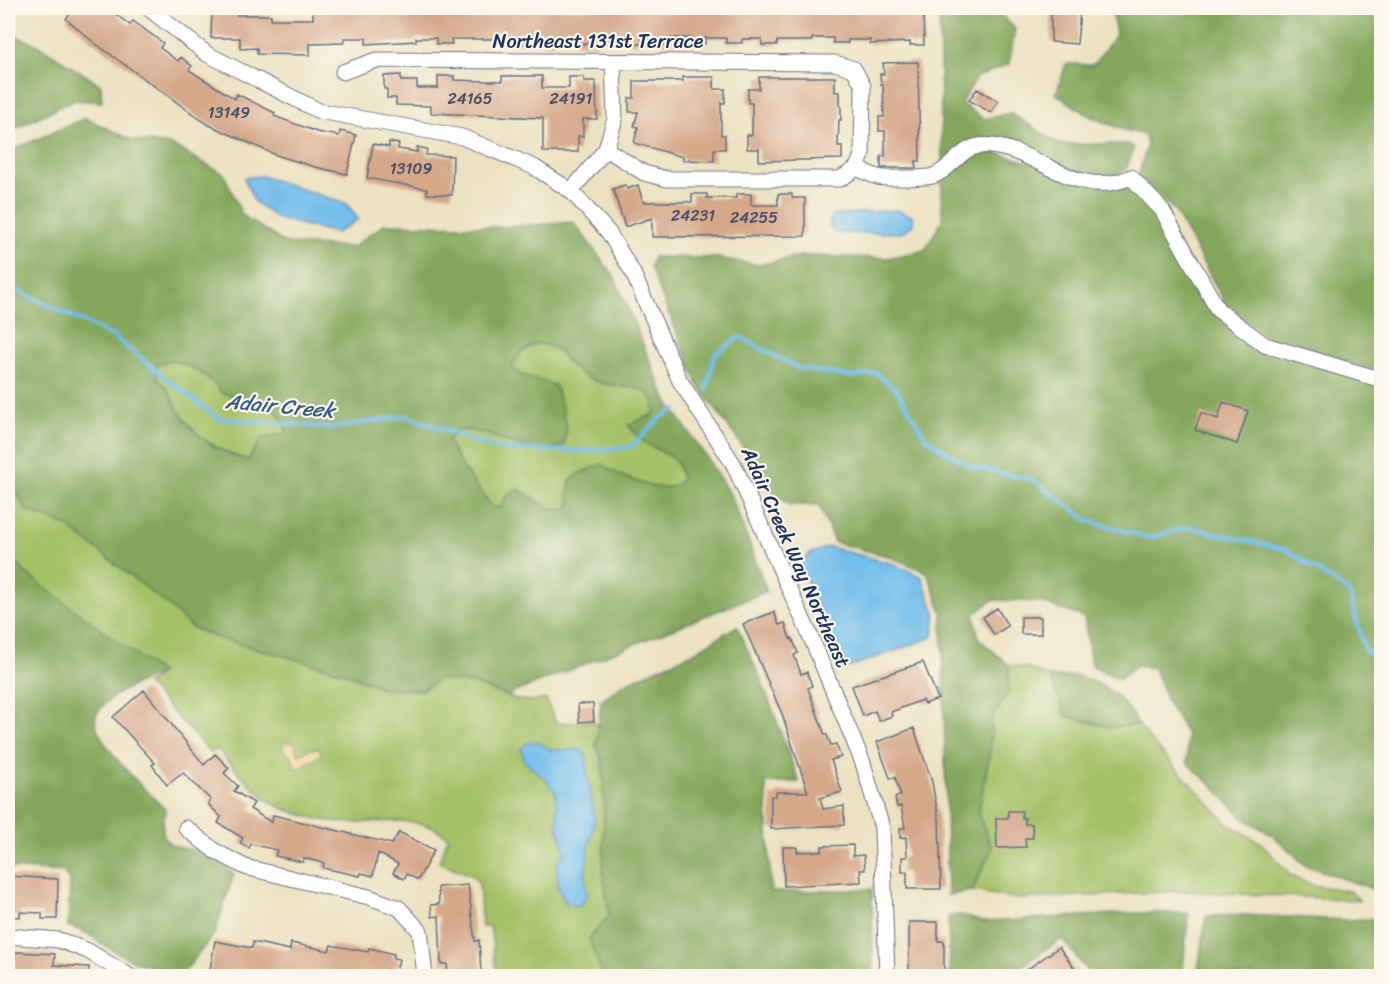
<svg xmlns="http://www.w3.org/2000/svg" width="1389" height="984" viewBox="0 0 1389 984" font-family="Sriracha,sans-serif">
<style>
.green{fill:#a5c167;stroke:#607862;stroke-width:1.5}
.forest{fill:#84a75c;stroke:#506b5d;stroke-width:1.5;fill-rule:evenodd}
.sand{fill:#eeda9e;stroke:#84847e;stroke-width:1.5}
.water{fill:#71bdeb;stroke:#4676a4;stroke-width:1.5}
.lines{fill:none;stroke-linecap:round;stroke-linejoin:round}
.stream{stroke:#71bdeb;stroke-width:4}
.building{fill:#d6a88a}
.minor-casing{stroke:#646e81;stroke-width:17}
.minor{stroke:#fff;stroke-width:15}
.labels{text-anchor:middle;stroke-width:4.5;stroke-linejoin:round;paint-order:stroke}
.number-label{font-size:16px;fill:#4a4d69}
.street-label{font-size:20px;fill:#1b2f5e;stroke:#fbf7ec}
.water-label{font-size:21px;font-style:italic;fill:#355a88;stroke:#fbf7ec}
</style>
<rect width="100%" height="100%" fill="#fbf7ec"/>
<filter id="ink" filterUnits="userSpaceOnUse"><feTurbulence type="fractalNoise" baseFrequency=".0167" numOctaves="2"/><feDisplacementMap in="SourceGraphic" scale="12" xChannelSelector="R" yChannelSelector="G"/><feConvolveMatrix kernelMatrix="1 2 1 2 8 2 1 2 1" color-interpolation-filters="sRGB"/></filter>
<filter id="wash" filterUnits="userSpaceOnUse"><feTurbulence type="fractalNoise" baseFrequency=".008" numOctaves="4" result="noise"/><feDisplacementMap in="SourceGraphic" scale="24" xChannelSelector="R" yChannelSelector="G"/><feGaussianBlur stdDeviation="1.35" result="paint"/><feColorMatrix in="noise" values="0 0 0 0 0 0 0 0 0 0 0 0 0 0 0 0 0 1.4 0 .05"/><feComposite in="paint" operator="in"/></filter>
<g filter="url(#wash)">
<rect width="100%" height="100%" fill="#ece2c1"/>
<path class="green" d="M 537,343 C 567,348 558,357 577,371 C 597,387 621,385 644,390 L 654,401 L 654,414 L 629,425 C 634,432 639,439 646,443 C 666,456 677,453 682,479 C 679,482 677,485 674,486 C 657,493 616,475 602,464 L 568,493 L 571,502 L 566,510 L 548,508 L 519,489 L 506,496 L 501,506 L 493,508 C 477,486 459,466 447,440 L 458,430 L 473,429 L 533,449 L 567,427 L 555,385 L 521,375 L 511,367 L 521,352 Z
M 172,360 C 193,367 209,375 223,393 C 251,402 280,399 287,433 L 261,439 L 248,460 C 220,452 196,438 180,413 C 171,398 171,390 157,378 L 157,364 Z
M 8,447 L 191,627 L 218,638 L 346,673 L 382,688 L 422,690 L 440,679 L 473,684 L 518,700 L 536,701 L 546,699 L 556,723 L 595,722 L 599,729 L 596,746 L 602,759 L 604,808 L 636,976 L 497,976 L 490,926 L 482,927 L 479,884 L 473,876 L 439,862 L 448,837 C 419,811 372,826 336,822 C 320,820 297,814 282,808 C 261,800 233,766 217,749 L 211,753 L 147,684 L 161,673 L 8,590 Z
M 1009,665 L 1028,668 L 1050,677 L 1066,716 L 1109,727 L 1139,725 L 1150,740 L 1229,825 L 1260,842 L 1291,876 L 1312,885 L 1349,891 L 1359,900 L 1182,891 L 1019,899 L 972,891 L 992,848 L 978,814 L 989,757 L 993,715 L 1009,692 Z"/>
<path class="forest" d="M 939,8 L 994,8 L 1015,29 L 1009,64 L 977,77 L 961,103 L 984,119 L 1011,113 L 1059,144 L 1129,144 L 1134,148 L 1126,171 L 1109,176 L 1084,175 L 1010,144 L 942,164 Z
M 1090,8 L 1381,8 L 1381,372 L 1272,342 L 1225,303 L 1175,211 L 1138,177 L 1147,145 L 1145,135 L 1121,129 L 1091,117 L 1056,94 L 1066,64 L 1093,65 L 1116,35 L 1112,10 Z
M 8,33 L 36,44 L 101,85 L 102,102 L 73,100 L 8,132 Z
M 85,118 L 132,140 L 171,145 L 224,174 L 242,215 L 286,244 L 353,247 L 384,224 L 503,227 L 573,222 L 614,276 L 667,401 L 707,458 L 732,498 L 767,591 L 515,692 L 509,696 L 473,684 L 440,679 L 422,690 L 382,688 L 346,673 L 218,638 L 191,627 L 170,607 L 67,526 L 26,510 L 8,477 L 8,152 ZM 537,343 C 567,348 558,357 577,371 C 597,387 621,385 644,390 L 654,401 L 654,414 L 628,425 C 634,431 639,439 646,443 C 665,456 678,453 682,479 C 679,482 677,485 674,486 C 656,493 616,475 602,464 L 580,473 L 570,481 L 568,493 L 571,502 L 566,510 L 548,508 L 519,489 L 506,496 L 501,506 L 493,508 C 477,486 458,466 448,440 L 458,430 C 489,429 519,452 545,450 C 551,449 558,447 564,446 L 567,427 L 555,385 L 521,375 L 512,367 L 521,352 ZM 172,360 C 193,367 209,375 222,393 C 250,401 281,400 287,433 L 261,439 L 248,460 C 220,453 196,438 180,413 C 171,397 172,391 157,378 L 157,364 Z
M 982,151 L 998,153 L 1116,189 L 1131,186 L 1157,213 L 1234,331 L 1381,387 L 1381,892 L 1305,865 L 1274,836 L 1243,818 L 1213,786 L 1187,763 L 1187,734 L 1167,702 L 1154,668 L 1137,665 L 1119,679 L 1091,665 L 1084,617 L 1039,602 L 993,600 L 974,614 L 979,639 L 1009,665 L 1009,692 L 993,715 L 989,757 L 978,814 L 992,848 L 972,891 L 948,895 L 942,612 L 927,572 L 891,557 L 834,542 L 819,505 L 790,505 L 769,491 L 740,443 L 698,385 L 650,267 L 653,257 L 718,258 L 758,265 L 800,256 L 887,258 L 925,250 L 942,221 L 942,177 L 966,157 Z
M 8,553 L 24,571 L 45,588 L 161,673 C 143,681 103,696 96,716 C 89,738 150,795 166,810 C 162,823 159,840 175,846 C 181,849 188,848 194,850 C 208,854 222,866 234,874 L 215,933 L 181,976 C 159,970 138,964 118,953 C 101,944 88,931 68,926 L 70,881 L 64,872 L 8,868 Z
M 737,626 L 764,686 L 799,782 L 766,783 L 771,892 L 872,889 L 873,976 L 603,976 L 589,939 L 609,915 L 603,873 L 604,808 L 602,759 L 596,746 L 601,701 L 623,684 L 691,654 Z
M 1077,676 C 1113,689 1118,692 1139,725 L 1109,727 L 1066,716 L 1050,677 Z
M 1130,913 L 1189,913 L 1182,976 L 1091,976 L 1062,939 L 1009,975 L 1010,976 L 950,976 L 948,917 L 961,915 L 983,922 Z
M 1246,915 L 1347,920 L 1381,918 L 1381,976 L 1197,976 L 1206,916 Z"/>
<path class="sand" d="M 284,742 L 290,742 L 296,744 L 296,750 L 299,754 L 311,749 L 319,748 L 322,753 L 312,762 L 309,761 L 302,767 L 296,768 L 294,766 L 293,758 C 288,752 279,753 284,742 Z"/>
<path class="water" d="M 262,176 L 347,204 L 358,219 L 337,233 L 278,219 L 255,202 L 244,178 Z
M 896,210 L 913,216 L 913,225 L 902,233 L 834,233 L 829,224 L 832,215 Z
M 829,547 L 894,564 L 922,577 L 936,615 L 933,637 L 844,669 L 800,565 L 809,554 Z
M 537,742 L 551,750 L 582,750 L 587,757 L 587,772 L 595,820 L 588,851 L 585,879 L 587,894 L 583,903 L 577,906 L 567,904 L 558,889 L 557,861 L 566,853 L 558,827 L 556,792 L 543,777 L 525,762 L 521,749 L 528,743 Z"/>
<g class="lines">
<path class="stream" d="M 8,286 L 113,336 L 217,418 L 332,428 L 407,416 L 497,449 L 582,451 L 631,447 L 660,418 L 676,409
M 706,390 L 715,354 L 740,337 L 798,368 L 853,377 L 876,373 L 897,390 L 926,438 L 969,466 L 1033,480 L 1089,521 L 1149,538 L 1189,527 L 1287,550 L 1349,592 L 1365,651 L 1382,659"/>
</g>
<g id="blocks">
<path class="building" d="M 75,8 L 116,8 L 113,12 L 130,25 L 133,21 L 163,43 L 160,48 L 178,61 L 181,57 L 192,66 L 189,70 L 235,99 L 237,94 L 275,113 L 274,116 L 317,132 L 339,136 L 340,131 L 356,135 L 347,174 L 315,167 L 276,155 L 207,124 L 96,44 L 66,19 Z
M 212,8 L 237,8 L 237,15 L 271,15 L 271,19 L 313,19 L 313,8 L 923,8 L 924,45 L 910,45 L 910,42 L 870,44 L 870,40 L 848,40 L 848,43 L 833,43 L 833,38 L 812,38 L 812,41 L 777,41 L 777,45 L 762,45 L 762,39 L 742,39 L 742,43 L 726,43 L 726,38 L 705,38 L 705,44 L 692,44 L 692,38 L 671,38 L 671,44 L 662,44 L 662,39 L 642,39 L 642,44 L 629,44 L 630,40 L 599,40 L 599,44 L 576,44 L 576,39 L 556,39 L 556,44 L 542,44 L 542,38 L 522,38 L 522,44 L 508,44 L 508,39 L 451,39 L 452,44 L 436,44 L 436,38 L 416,38 L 416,41 L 366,44 L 366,38 L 344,38 L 344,43 L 310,44 L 310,55 L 257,54 L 257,48 L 240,49 L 240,38 L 211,38 Z
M 1051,9 L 1080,11 L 1077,44 L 1051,42 Z
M 918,62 L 920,161 L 916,161 L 916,168 L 881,168 L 881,156 L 885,156 L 885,131 L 879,131 L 879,117 L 884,117 L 883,85 L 881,85 L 880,74 L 884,74 L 883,63 Z
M 401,75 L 401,81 L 417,81 L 417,88 L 438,88 L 438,76 L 454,76 L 454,80 L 483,81 L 502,81 L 502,76 L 542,76 L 542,88 L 569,88 L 569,77 L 584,77 L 584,81 L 596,81 L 597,119 L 583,119 L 583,137 L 578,136 L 578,152 L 543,152 L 543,118 L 431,113 L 431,106 L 396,105 L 396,98 L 387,98 L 387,89 L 384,89 L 384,76 Z
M 683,77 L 714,77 L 714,89 L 725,89 L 725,103 L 721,103 L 721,135 L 725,135 L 725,149 L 714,149 L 714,161 L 683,160 L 683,157 L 634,143 L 638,127 L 634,126 L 638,112 L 629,112 L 629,98 L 634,98 L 634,81 L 683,81 Z
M 759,77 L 835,77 L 835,92 L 840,92 L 840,106 L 841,106 L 841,120 L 839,120 L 838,146 L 842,146 L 842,159 L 759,161 L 759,149 L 747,149 L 747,135 L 752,135 L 752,103 L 748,103 L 748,89 L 759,89 Z
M 977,89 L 998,101 L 991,113 L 969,100 Z
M 389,142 L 399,144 L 398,149 L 417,152 L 417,147 L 427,149 L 426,155 L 453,156 L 452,195 L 427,194 L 427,189 L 367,178 L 373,144 L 389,147 Z
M 625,185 L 627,189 L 638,185 L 643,202 L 692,202 L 692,194 L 707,194 L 707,198 L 736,198 L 736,194 L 751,194 L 751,205 L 778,205 L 778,194 L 792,194 L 792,198 L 805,198 L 805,236 L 652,237 L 652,218 L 625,227 L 613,189 Z
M 1223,402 L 1248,411 L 1237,444 L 1195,430 L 1201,413 L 1218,419 Z
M 997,608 L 1008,626 L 994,635 L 983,617 Z
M 774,612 L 779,625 L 785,623 L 790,639 L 792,638 L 798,653 L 794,655 L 801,674 L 807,672 L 812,686 L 808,688 L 825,735 L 827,735 L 831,745 L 836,744 L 841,757 L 831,760 L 842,792 L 820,798 L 823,809 L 844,806 L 844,825 L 771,829 L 771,796 L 776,796 L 776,792 L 808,792 L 782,714 L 743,624 Z
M 1021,617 L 1041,617 L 1041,634 L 1021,634 Z
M 923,662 L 938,699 L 924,704 L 922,700 L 891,712 L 892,716 L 879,721 L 875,711 L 863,716 L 852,686 Z
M 144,690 L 204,765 L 215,754 L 229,768 L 224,773 L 238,786 L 234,791 L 254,803 L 250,809 L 272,823 L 273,815 L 392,844 L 399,832 L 434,850 L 418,880 L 407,874 L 404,879 L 393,873 L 398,864 L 378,853 L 373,876 L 361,873 L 360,876 L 323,868 L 324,863 L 303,858 L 303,862 L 275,856 L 277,850 L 251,844 L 249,848 L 240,843 L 243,838 L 218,823 L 221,817 L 208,804 L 211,800 L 183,773 L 167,785 L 152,765 L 155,763 L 113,717 Z
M 578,704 L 593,704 L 594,721 L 579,722 Z
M 914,728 L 932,782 L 939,820 L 941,889 L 907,889 L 907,872 L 902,872 L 902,857 L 907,857 L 906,837 L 900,838 L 900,828 L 905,828 L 901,806 L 897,807 L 895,797 L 901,796 L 895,777 L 890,778 L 877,742 Z
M 1008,811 L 1022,811 L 1022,818 L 1025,818 L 1025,824 L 1032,824 L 1033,838 L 1025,838 L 1026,847 L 997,848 L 996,818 L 1008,818 Z
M 853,845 L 853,856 L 864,855 L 865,870 L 860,870 L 861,882 L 784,886 L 783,847 L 797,847 L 797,852 L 822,851 L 822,846 Z
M 8,876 L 58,879 L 57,919 L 42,919 L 42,913 L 20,912 L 20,917 L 8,916 Z
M 468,885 L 475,941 L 479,940 L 481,973 L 448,975 L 447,964 L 441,964 L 439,916 L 432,917 L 431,905 L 439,904 L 438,887 Z
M 909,922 L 938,922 L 938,941 L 944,941 L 944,976 L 909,976 Z
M 215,941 L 252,948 L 253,942 L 290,950 L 291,943 L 329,951 L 331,945 L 368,952 L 369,948 L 394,954 L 393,958 L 399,959 L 395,976 L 251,976 L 241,975 L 241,976 L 220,976 L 209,975 Z
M 1059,947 L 1080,976 L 1018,976 Z
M 17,952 L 55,954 L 54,965 L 89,967 L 88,976 L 8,976 L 8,953 Z"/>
</g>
</g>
<g filter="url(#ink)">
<use href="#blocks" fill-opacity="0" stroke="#646e81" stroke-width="1.5"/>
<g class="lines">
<defs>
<path id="minor" d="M 148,8 L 207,54 L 319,111 L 462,137 L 534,167 L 571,191 L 609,233 L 633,273 L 680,381 L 734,465 L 812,640 L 863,763 L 882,828 L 887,976
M 343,72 L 376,60 L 835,63 L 854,69 L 863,86 L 862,155 L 857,168 L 840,179 L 667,179 L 644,173 L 606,149
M 857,168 C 864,171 871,175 878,177 C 885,179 927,178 933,176 C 957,167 960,142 992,146 C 1042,152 1078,201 1131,177 L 1162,210 L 1218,310 L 1265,345 L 1382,380
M 571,191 L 606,149 L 615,119 L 613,62
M 186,828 L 215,851 L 245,867 L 369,897 L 399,908 L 420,931 L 425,976
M 8,936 L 59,940 L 88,951 L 129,976"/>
</defs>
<use href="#minor" class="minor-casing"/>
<use href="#minor" class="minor"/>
</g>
</g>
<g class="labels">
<g class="number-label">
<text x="470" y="104">24165</text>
<text x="571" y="104">24191</text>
<text x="229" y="118">13149</text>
<text x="411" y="174">13109</text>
<text x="693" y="221">24231</text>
<text x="754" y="223">24255</text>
</g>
<g class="street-label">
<text x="598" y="48">Northeast 131st Terrace</text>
<text transform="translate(796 557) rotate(66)" y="7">Adair Creek Way Northeast</text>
</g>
<g class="water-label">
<text transform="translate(280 406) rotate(5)" y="7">Adair Creek</text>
</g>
</g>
<rect width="1389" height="984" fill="none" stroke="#fbf7ec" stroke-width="30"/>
</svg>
